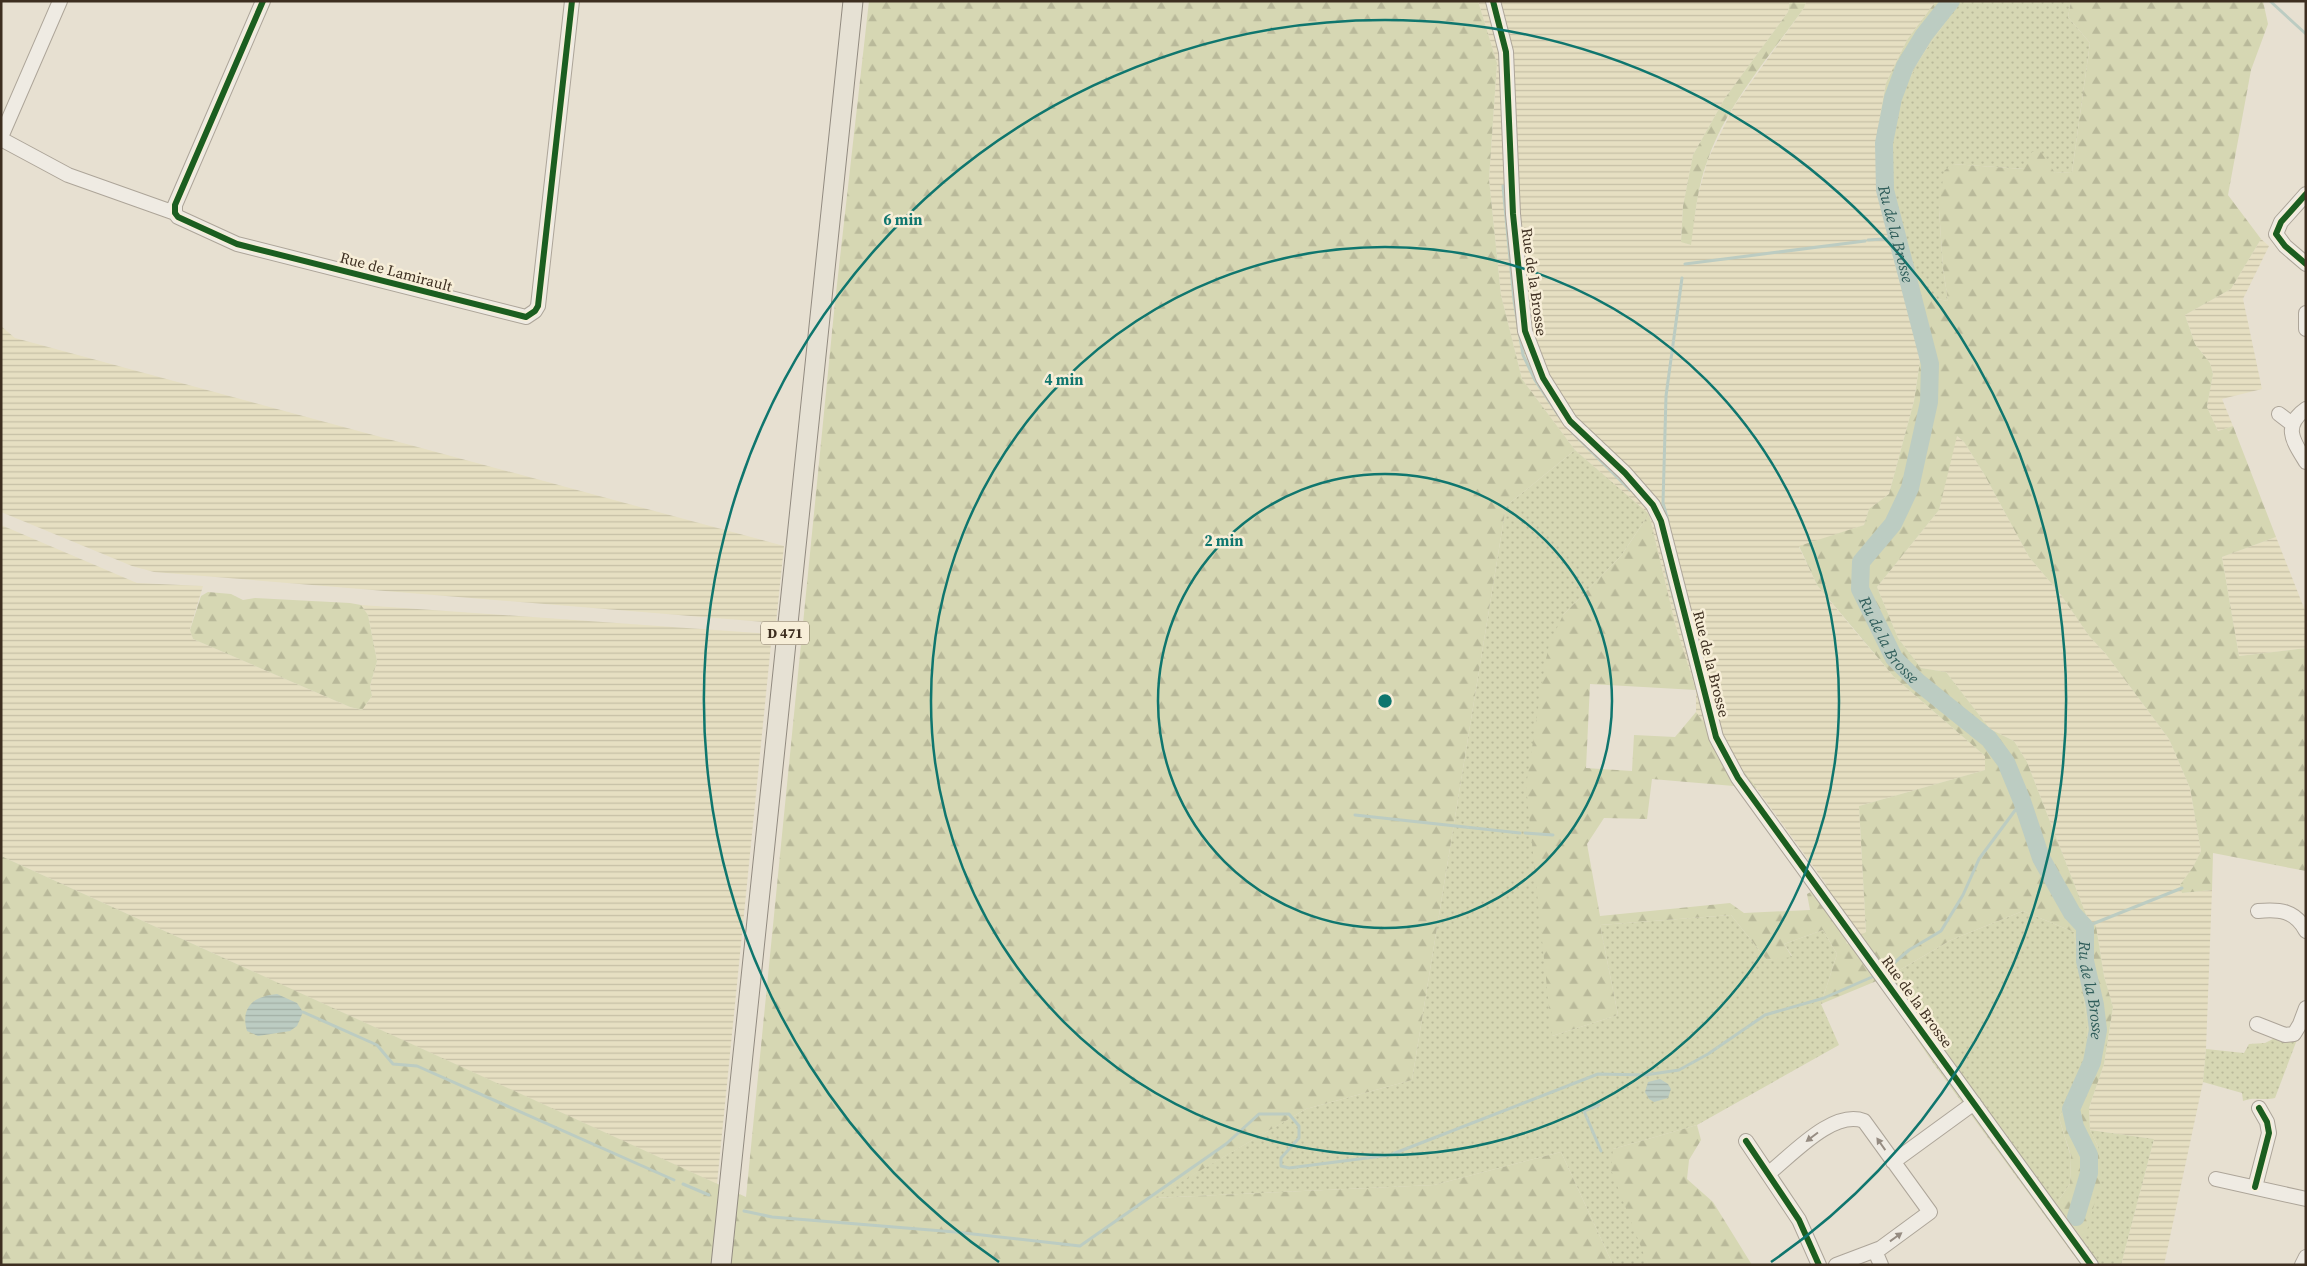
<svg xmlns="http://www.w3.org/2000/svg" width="2307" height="1266" viewBox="0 0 2307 1266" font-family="'Source Serif 4',serif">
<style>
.farmland{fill:url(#farmland-rules)}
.green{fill:url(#green-dots)}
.forest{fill:url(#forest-firs)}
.water{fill:url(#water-rules)}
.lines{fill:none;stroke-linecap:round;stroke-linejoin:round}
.stream{stroke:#bcccc2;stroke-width:3}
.river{stroke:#bcccc2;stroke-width:18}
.minor-casing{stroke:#ada599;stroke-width:16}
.major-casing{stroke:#928b80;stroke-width:21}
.minor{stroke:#efebe3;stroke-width:14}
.major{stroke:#e6e1d4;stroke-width:19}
.cycleway-casing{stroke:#f7eed8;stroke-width:9}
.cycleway{stroke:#1b5e20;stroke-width:6}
.oneway{fill:#968c82}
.ring{fill:none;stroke:#0f766e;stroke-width:2.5}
.labels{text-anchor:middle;stroke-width:5;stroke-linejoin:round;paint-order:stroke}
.shield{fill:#f7eed8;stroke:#756857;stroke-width:1}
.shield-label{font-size:14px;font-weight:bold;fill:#3d2e20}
.street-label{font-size:15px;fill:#3d2e20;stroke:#f7eed8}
.water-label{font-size:16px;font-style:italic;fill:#2f5d5a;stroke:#f7eed8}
.centre{fill:#0f766e;stroke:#f7eed8;stroke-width:2.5}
.ring-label{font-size:15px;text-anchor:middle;font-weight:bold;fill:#0f766e;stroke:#f7eed8;stroke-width:5;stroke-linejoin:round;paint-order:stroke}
</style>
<defs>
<pattern id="farmland-rules" width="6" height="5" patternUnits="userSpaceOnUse" patternTransform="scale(1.25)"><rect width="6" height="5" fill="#e6dfc2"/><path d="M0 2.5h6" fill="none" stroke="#c6c0a6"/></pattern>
<pattern id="green-dots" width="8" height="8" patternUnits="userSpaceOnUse" patternTransform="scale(1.25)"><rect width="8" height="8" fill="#d6d7b3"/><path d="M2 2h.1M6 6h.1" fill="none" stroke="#b9b99a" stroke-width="1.8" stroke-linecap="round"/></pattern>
<pattern id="forest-firs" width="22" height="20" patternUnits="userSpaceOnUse" patternTransform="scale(1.25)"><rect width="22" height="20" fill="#d6d7b3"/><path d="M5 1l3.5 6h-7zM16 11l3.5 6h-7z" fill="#b9b99a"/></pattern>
<pattern id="water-rules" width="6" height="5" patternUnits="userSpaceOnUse" patternTransform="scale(1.25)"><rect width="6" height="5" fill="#bcccc2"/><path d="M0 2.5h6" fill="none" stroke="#a2b0a6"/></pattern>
</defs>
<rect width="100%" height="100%" fill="#e7e0d1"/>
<path class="farmland" d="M 1478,1 L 1790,1 L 1788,12 L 1725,98 L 1693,155 L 1683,206 L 1681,241 L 1690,245 L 1698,195 L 1708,159 L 1734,106 L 1804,8 L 1806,1 L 1936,1 L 1907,40 L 1886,83 L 1877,133 L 1890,247 L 1912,320 L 1920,361 L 1914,401 L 1889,494 L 1869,509 L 1864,525 L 1799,547 L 1817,585 L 1854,630 L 1894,677 L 1985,756 L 1985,770 L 1859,806 L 1866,933 L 1847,944 L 1826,884 L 1757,789 L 1696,712 L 1696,690 L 1676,627 L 1649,514 L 1575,450 L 1522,379 L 1501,295 L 1489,179 L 1497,63 Z
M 2261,239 L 2269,246 L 2243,299 L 2262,389 L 2222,399 L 2233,426 L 2218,431 L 2207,407 L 2213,374 L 2210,363 L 2195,344 L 2185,315 L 2231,289 Z
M 1,326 L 15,338 L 784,546 L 776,623 L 154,572 L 132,566 L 1,512 Z
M 1956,435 L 1964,442 L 1984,474 L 2029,557 L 2061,595 L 2089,636 L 2105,653 L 2169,739 L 2190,788 L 2201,851 L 2193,867 L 2180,885 L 2183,893 L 2212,890 L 2206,1049 L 2203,1082 L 2164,1265 L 2121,1265 L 2154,1139 L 2090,1130 L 2089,1108 L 2104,1064 L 2113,1007 L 2104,976 L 2096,926 L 2087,917 L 2027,762 L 2014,741 L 1990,729 L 1946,672 L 1921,668 L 1898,638 L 1877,587 L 1939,510 Z
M 1,525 L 137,583 L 203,586 L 190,629 L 193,639 L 350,707 L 362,710 L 372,696 L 370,686 L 377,661 L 368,615 L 361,605 L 772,634 L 717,1184 L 1,856 Z
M 2276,537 L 2306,613 L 2306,648 L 2239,656 L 2222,557 Z"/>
<path class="green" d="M 1960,1 L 2071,1 L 2068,17 L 2090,43 L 2072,172 L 2055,173 L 2032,153 L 2025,169 L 1952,164 L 1939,209 L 1943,268 L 1948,301 L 1937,299 L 1915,281 L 1890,192 L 1890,143 L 1903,92 L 1919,60 Z
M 1575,450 L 1649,514 L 1621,556 L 1563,615 L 1552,1036 L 1618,1015 L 1600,925 L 1731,915 L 1767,960 L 1792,956 L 1784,944 L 1823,930 L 1837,954 L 1821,1004 L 1839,1045 L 1697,1125 L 1613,1149 L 1648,1265 L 1613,1265 L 1561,1152 L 1434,1185 L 1152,1198 L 1306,1109 L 1412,1080 L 1506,506 Z
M 2023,911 L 2074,932 L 2087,1021 L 2088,1059 L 2059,1118 L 2071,1157 L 2070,1184 L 2056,1204 L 2083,1240 L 2098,1147 L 2090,1130 L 2154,1139 L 2121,1265 L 2081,1265 L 1933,1063 L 1877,980 L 1891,975 L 1951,940 Z
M 2298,1037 L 2275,1098 C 2263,1101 2255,1096 2243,1101 L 2242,1093 L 2203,1082 L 2206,1049 L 2244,1053 L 2249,1044 L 2265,1043 L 2275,1038 Z"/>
<path class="forest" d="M 869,1 L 1478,1 L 1497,63 L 1489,179 L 1501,295 L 1522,379 L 1575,450 L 1506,506 L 1412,1080 L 1306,1109 L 1153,1198 L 1434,1185 L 1561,1152 L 1613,1265 L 1,1265 L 1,856 L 746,1197 L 835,302 Z
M 1790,1 L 1806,1 L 1804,8 C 1770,56 1728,103 1708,159 C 1697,187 1695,217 1691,245 L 1681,242 L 1683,206 L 1693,155 L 1725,98 L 1788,12 Z
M 1936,1 L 1960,1 L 1919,60 L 1903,92 L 1890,143 L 1890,192 L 1915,281 L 1937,299 L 1948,301 L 1943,268 L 1939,209 L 1944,171 L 1952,164 L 2024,169 L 2032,152 L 2041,152 L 2055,173 L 2072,172 L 2090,43 L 2068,17 L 2071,1 L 2263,1 L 2268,24 L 2251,70 L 2228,195 L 2261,239 L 2231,289 L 2185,315 L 2195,344 L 2210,363 L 2213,374 L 2207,407 L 2218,431 L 2233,426 L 2276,537 L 2222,557 L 2239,656 L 2306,648 L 2306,871 L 2213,853 L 2212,890 L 2182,893 L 2180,885 L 2193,867 L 2201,851 L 2190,788 L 2169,739 L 2105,653 L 2089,636 L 2061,595 L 2029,557 L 1984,474 L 1964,442 L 1957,436 L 1939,510 L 1877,587 L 1898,638 L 1921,668 L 1946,672 L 1990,729 L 2014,741 L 2027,762 L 2087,917 L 2096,926 L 2104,976 L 2113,1007 L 2104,1064 L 2089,1108 L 2090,1130 L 2098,1147 L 2102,1177 L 2084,1241 L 2056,1204 L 2070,1184 L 2071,1156 L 2059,1118 L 2088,1059 L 2087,1021 L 2074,932 L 2023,911 L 1951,940 L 1891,975 L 1821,1004 L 1837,954 L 1823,930 L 1784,944 L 1792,957 L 1767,960 L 1731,915 L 1600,925 L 1618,1015 L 1552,1036 L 1526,786 L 1545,665 L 1549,645 L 1563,615 L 1621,556 L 1649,514 L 1676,627 L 1696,690 L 1590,684 L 1586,768 L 1632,771 L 1634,735 L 1675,737 L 1696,712 L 1757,788 L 1652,779 L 1647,819 L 1604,818 L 1587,844 L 1600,916 L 1730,903 L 1744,913 L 1810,910 L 1807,894 L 1826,884 L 1847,944 L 1866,932 L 1859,806 L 1985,770 L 1985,756 L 1894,677 L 1817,585 L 1799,546 L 1864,525 L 1869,509 L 1889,494 L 1914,401 L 1920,361 L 1912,320 L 1890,247 L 1878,178 L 1877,133 L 1886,83 L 1907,40 Z
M 208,592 L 231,594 L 243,600 L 255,598 L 350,603 L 361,605 L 368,615 L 377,661 L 370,686 L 372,696 L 362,710 L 350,707 L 193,639 L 190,630 L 201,596 Z
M 1697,1125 L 1701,1140 L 1689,1160 L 1687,1179 L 1713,1202 L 1752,1265 L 1648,1265 L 1611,1170 L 1613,1149 Z"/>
<path class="water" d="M 277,994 L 297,1003 L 303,1012 L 297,1026 L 290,1031 L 258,1036 L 247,1031 C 240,1007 254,996 277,994 Z
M 1660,1079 L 1668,1084 L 1671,1089 L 1668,1098 L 1654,1102 L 1649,1099 L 1645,1092 L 1648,1082 Z"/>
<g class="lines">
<path class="stream" d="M 2270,1 L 2306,34
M 1503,186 L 1514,300 L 1523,355 L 1535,380 L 1559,416
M 1868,240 L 1899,238
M 1685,264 L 1865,241
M 1573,433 L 1630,490
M 1668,521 L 1663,503 L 1666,396 L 1682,278
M 1666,569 L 1686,645
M 1355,815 L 1520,833
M 1525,833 L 1553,835
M 2085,927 L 2182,888
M 1886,970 L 1909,950 L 1941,931 L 1963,895 L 1979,859 L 2022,801
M 303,1012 L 377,1045 L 393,1064 L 417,1066 L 674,1180
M 1599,1105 L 1584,1111 L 1601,1151
M 683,1184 L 709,1195
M 744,1211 L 772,1217 L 955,1232 L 1080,1246 L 1226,1144 L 1259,1114 L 1289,1114 L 1299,1126 L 1299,1138 L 1281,1158 L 1281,1166 L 1289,1168 L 1390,1155 L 1598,1074 L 1645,1075 L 1679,1070 L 1708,1054 L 1765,1015 L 1824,998 L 1872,977"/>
<path class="river" id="s1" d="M 1951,1 L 1924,35 L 1905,66 L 1893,98 L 1884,143 L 1885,190 L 1930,364 L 1929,402 L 1910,488 L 1893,524 L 1861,562 L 1860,589 L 1894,658 L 1918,682 L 1989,739 L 2006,762 L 2022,801 L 2041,858 L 2072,913 L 2085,927 L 2085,961 L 2095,1005 L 2098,1030 L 2092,1062 L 2071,1109 L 2075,1127 L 2089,1155 L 2089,1173 L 2076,1217"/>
<defs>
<path id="minor" d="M 263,1 L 175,205 L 175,213 L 178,217 L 237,244 L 526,317 L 535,311 L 538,306 L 572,1
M 1493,1 L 1506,52 L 1513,214 L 1525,331 L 1543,378 L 1570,421 L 1625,473 L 1653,505 L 1661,521 L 1716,737 L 1738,778 L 2091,1265
M 1,137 L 60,1
M 1,139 L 68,175 L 175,213
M 2306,194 L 2281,222 L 2276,234 L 2285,246 L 2306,264
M 2306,313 L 2306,329
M 2306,409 C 2282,426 2293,441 2306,462
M 2279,414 L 2292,424
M 2258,911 C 2279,909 2295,910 2306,931
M 2257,1024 L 2285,1035 L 2294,1034 L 2300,1024 L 2306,1008
M 1746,1141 L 1799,1220 L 1819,1265
M 1893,1162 L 1974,1103
M 1769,1173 C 1792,1155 1833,1109 1864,1121 L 1930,1212 L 1881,1248 L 1836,1265
M 2216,1179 L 2306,1199
M 2255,1187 L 2269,1133 L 2267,1122 L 2259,1108
M 1875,1251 L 1881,1265
M 2302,1265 L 2306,1257"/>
<path id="major" d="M 721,1265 L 853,1"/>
</defs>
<use href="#minor" class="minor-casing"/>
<use href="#major" class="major-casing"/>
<use href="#minor" class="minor"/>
<use href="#major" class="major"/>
<defs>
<path id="cycleway" d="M 263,1 L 175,205 L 175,213 L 178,217 L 237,244 L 526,317 L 535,311 L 538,306 L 572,1
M 1493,1 L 1506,52 L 1513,214 L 1525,331 L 1543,378 L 1570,421 L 1625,473 L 1653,505 L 1661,521 L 1716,737 L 1738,778 L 2091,1265
M 2306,194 L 2281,222 L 2276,234 L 2285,246 L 2306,264
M 1746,1141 L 1799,1220 L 1819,1265
M 2255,1187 L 2269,1133 L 2267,1122 L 2259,1108"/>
</defs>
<use href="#cycleway" class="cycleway-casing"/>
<use href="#cycleway" class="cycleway"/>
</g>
<defs><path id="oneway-solid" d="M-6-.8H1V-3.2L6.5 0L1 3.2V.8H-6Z" transform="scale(1.25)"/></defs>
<g class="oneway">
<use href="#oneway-solid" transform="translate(1812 1137) rotate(143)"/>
<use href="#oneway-solid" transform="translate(1881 1144) rotate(-125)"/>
<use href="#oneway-solid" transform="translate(1896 1237) rotate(-36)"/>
</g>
<g class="ring">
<circle cx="1385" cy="701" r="227"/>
<circle cx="1385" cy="701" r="454"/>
<path d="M999 1262A681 681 0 1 1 1771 1262"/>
</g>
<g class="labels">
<rect class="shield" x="761" y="621.5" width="48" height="23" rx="4"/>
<g class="shield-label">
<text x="785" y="638">D 471</text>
</g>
<g class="street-label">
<text transform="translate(396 272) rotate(15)" y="5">Rue de Lamirault</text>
<text transform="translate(1534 282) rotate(82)" y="5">Rue de la Brosse</text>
<text transform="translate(1711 664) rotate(76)" y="5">Rue de la Brosse</text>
<text transform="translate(1917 1002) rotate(54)" y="5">Rue de la Brosse</text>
</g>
<g class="water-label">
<text dy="6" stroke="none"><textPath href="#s1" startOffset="252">Ru de la Brosse</textPath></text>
<text dy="6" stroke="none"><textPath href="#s1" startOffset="688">Ru de la Brosse</textPath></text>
<text dy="6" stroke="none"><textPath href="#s1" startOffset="1108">Ru de la Brosse</textPath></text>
</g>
</g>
<circle cx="1385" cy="701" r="8" class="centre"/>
<g class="ring-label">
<text x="903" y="225">6 min</text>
<text x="1064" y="385">4 min</text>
<text x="1224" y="546">2 min</text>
</g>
<rect width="2307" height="1266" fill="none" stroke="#3d2e20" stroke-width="5"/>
</svg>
